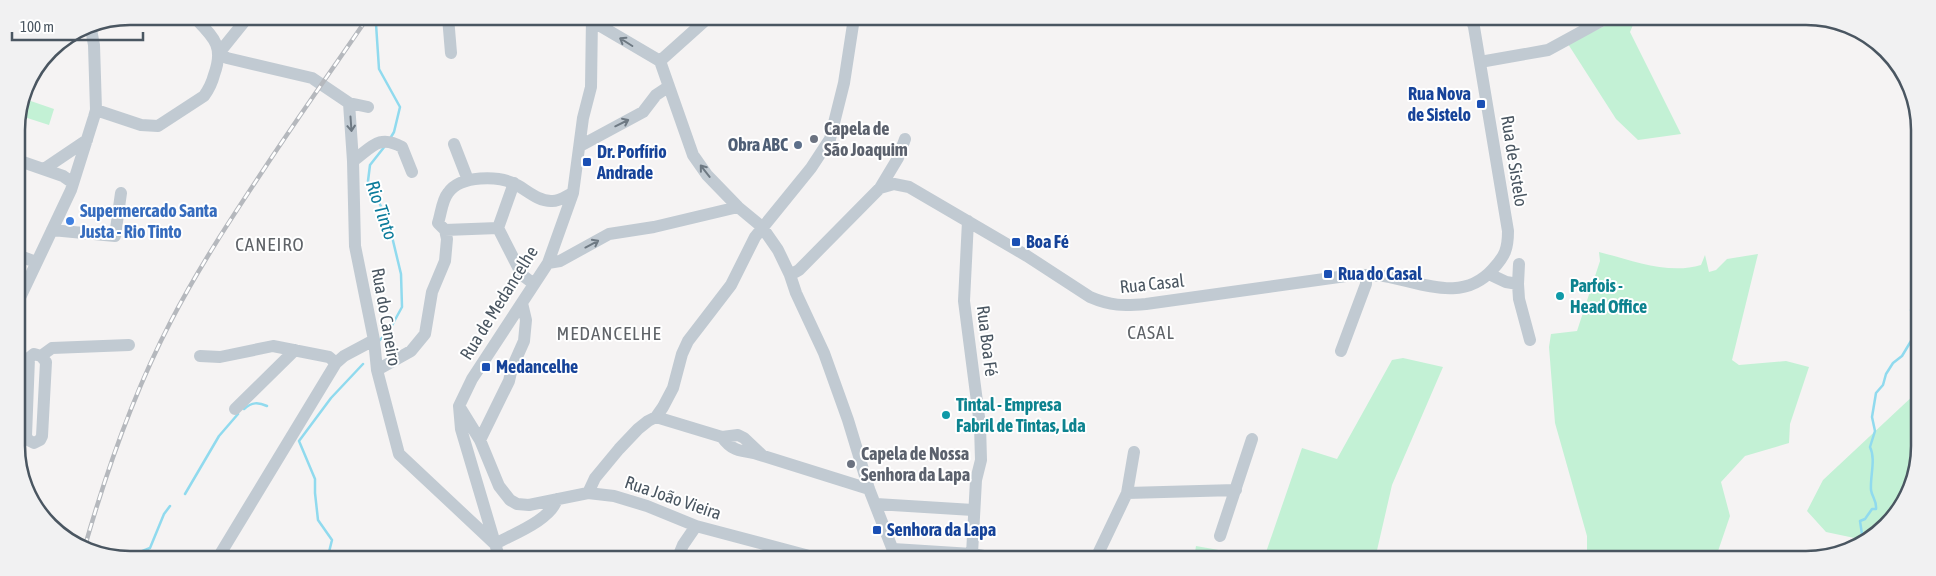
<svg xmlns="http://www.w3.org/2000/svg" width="1936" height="576" viewBox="0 0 1936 576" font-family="'Asap Condensed',sans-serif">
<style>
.green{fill:#c3f1d5}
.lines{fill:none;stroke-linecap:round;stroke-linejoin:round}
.stream{stroke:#90daee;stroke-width:2.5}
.minor{stroke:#c1cad2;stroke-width:12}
.rail-casing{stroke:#b5b8bd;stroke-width:4.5}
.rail{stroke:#fff;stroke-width:2.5;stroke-dasharray:8;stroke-linecap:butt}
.oneway{stroke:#6e7983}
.transit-dot{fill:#1a4fb4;stroke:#fff;stroke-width:2}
.worship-dot{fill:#6b7280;stroke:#fff;stroke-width:2}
.service-dot{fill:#5c6f8a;stroke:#fff;stroke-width:2}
.shop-dot{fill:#3f7fe0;stroke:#fff;stroke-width:2}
.culture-dot{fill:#0f9aa8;stroke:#fff;stroke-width:2}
.labels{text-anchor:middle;stroke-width:4;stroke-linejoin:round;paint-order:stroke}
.transit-label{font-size:18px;font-weight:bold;fill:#164399;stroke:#fff;text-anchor:start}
.worship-label{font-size:18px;font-weight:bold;fill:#5b616d;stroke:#fff;text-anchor:start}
.service-label{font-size:18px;font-weight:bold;fill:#4e5e75;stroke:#fff;text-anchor:end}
.street-label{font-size:18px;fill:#4a5661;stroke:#fff}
.shop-label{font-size:18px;font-weight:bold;fill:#366cbe;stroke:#fff;text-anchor:start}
.culture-label{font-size:18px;font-weight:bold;fill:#0d838f;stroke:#fff;text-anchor:start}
.water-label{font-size:19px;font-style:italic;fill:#0c7c9b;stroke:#fff}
.neighbourhood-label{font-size:19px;letter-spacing:1px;fill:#5f6368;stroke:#fff}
.rim{fill:none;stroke:#4a5661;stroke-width:2.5}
</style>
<rect width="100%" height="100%" fill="#f5f3f3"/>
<path class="green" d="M 1617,20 L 1635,20 L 1630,32 L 1681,134 L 1638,140 L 1616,119 L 1568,44 Z
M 22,98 L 54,109 L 49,125 L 18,115 Z
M 1599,252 C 1631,260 1668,275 1701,265 L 1705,255 L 1709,272 L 1716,270 L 1727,259 L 1758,254 L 1732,360 L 1739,365 L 1786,361 L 1809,367 L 1790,424 L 1789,443 L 1745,456 L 1721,482 L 1730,516 L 1716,557 L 1713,559 L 1587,559 L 1587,536 L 1555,423 L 1549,347 L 1551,334 L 1577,331 L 1600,261 Z
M 1403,358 L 1443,367 L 1392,485 L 1375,559 L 1194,558 L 1196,546 L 1264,558 L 1302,448 L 1337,459 L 1392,360 Z
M 1916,393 L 1916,475 L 1875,536 L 1864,540 L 1826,532 L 1807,511 L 1823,480 Z"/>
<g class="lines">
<path class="stream" d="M 376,24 L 379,69 L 400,107 L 394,132 L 391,137
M 379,341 L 390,329 L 402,307 L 401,274 L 388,220 L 368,181 L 370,165 L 385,146
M 244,409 C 252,402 258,402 267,406
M 185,494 L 219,436 L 238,414
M 1863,541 L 1860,521 L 1865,519 L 1872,509 L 1876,509 C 1877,501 1872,497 1871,490 C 1870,476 1876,459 1870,447 L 1875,431 L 1872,417 L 1876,393 L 1883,385 L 1886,374 L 1893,363 L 1902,356 L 1911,341 L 1915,328 L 1911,310 L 1917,306
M 130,556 L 150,548 L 164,514 L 170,506
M 328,556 L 332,540 L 318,520 L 315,493 L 315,479 L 299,441 L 331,398 L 363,364"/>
<path class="minor" d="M 448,17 L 451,53
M 592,21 L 660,61 L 693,155 L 707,175 L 738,207 L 762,227 L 778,250 L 790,275 L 796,293 L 824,353 L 848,420 L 869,489 L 896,558
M 219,53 L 227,58 L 312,78 L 349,103 L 353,161 L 355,246 L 374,340 L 377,370 L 399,454 L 495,544
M 219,53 L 248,17
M 660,61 L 708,18
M 1480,62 L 1548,50 L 1603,20
M 349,103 L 368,107
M 96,110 L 141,125 L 158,126 L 204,96 C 209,89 212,83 214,75 C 225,45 213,37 193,16
M 454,144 L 468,180
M 580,146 L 643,112 L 656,95 L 668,87
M 17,160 L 63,176 L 73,183
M 353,161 C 372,147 379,134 402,147 L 412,172
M 44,169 L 87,140
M 514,183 L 498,228 L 522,275 L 534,284
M 880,188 L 898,158 L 905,139
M 968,221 L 964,301 L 980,425 L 981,460 L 976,480 L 972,554
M 498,228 L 445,230 L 438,223 C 441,214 442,200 448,193 C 460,175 499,175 517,185 C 528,191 538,201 551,201 C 559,202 566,196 573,193
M 52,230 L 115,236 L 121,193
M 17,255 L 36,262
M 548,263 L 560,261 L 609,234 L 654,227 L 738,207
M 1489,274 L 1506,282 L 1518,284 L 1519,299 L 1530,340
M 790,275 L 799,270 L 880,188 L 894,184 L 909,187 L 1027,256 L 1090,297 C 1111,306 1123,306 1146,304 L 1353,275 C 1363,275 1374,275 1384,276 C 1421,282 1462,304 1493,269 C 1505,256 1508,249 1508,231 L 1474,27 L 1471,19
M 1518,284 L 1519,264
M 17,304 L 71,190 L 94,117 L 96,110 L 94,45 L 90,24
M 1341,351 L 1366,284 L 1366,275
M 34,354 L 41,356 L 46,362 L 42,436 L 40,440 L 34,443 L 28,440 L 26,436 L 29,358 Z
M 41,356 L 52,348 L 129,345
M 200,356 L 220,357 L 273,346 L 329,357 L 336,363
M 377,370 L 411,351 L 425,334 L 432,292 L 445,261 L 447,239 L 445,230
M 459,406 L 480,440 L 499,486 L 510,500 L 517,504 L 529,505 L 588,493 L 614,496 L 647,506 L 696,526 L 813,557
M 235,409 L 295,350
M 656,417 L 722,437 L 738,435 L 744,438 L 763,456
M 722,437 C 731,450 739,451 754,453 L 869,489
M 480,440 L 509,381 L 512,368 L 524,341 L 526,320 L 522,303
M 588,493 L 595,478 L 619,449 L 638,429 L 648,421 L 656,417 L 663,407 L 673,388 L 682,354 L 688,341 L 731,285 L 755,237 L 811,168 L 830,139 L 844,83 L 854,18
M 1127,493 L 1236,490
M 876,504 L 973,510
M 1220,536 L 1252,439
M 495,544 C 513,534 551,520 557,499
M 893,549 L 972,554 L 995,558
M 219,556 L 336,363 L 344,356 L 374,340
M 499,557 L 461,429 L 459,406 L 472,379 L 548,263 L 573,193 L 583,118 L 591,87 L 592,17
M 678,557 L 683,545 L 696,526
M 1096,558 L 1127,493 L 1134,452"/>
<defs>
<path id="rail" d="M 85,546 C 107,469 134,392 171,321 C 199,267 232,217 266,166 C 299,116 334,67 368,17"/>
</defs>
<use href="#rail" class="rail-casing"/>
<use href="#rail" class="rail"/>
</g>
<defs><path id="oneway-shaft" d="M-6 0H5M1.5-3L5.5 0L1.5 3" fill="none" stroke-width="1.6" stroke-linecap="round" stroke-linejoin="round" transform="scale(1.25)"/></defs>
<g class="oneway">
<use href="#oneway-shaft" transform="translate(626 42) rotate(-148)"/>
<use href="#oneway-shaft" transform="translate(622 123) rotate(-26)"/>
<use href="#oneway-shaft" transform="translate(351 124) rotate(86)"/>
<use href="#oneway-shaft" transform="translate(705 171) rotate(-128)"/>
<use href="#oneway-shaft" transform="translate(592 244) rotate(-28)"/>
</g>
<g class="transit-dot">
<rect x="1476" y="99" width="10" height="10" rx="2.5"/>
<rect x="582" y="157" width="10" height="10" rx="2.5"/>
<rect x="1011" y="237" width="10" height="10" rx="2.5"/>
<rect x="1323" y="269" width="10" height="10" rx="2.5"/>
<rect x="481" y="362" width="10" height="10" rx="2.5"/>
<rect x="872" y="525" width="10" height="10" rx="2.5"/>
</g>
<g class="worship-dot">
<circle cx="814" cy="139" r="5"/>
<circle cx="851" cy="464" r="5"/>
</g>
<circle class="service-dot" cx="798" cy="145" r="5"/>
<circle class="shop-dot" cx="70" cy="221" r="5"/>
<g class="culture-dot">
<circle cx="1560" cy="296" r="5"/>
<circle cx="946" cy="415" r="5"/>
</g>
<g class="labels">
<g class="transit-label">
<text x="1471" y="100" text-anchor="end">Rua Nova<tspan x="1471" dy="21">de Sistelo</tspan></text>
<text x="597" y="158">Dr. Porfírio<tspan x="597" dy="21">Andrade</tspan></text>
<text x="1026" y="248">Boa Fé</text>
<text x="1338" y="280">Rua do Casal</text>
<text x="496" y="373">Medancelhe</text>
<text x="887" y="536">Senhora da Lapa</text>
</g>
<g class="worship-label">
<text x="824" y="135">Capela de<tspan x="824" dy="21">São Joaquim</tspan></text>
<text x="861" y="460">Capela de Nossa<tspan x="861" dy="21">Senhora da Lapa</tspan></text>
</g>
<g class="service-label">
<text x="788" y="151">Obra ABC</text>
</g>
<g class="street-label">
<text transform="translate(1514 161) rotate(81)" y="6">Rua de Sistelo</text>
<text transform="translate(1152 284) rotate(-6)" y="6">Rua Casal</text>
<text transform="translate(499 303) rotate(-58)" y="6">Rua de Medancelhe</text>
<text transform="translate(386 317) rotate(80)" y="6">Rua do Caneiro</text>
<text transform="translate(987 341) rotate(83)" y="6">Rua Boa Fé</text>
<text transform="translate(673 498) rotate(19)" y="6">Rua João Vieira</text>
</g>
<g class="shop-label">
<text x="80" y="217">Supermercado Santa<tspan x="80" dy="21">Justa - Rio Tinto</tspan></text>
</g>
<g class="culture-label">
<text x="1570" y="292">Parfois -<tspan x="1570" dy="21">Head Office</tspan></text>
<text x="956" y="411">Tintal - Empresa<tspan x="956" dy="21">Fabril de Tintas, Lda</tspan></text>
</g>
<g class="water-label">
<text transform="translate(382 210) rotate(71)" y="7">Rio Tinto</text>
</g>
<g class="neighbourhood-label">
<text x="270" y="251">CANEIRO</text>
<text x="1151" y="339">CASAL</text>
<text x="609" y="340">MEDANCELHE</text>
</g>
</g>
<path d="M0 0H1936V576H0ZM130 25H1806A105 105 0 0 1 1911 130V446A105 105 0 0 1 1806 551H130A105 105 0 0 1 25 446V130A105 105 0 0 1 130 25Z" fill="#f1f1f2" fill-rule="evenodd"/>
<path class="rim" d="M130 25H1806A105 105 0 0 1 1911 130V446A105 105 0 0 1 1806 551H130A105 105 0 0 1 25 446V130A105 105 0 0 1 130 25Z"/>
<path d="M12 32v8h131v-8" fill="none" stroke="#4a5661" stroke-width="2.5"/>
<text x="20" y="32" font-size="15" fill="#4a5661" stroke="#ffffff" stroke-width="4" paint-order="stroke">100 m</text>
</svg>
